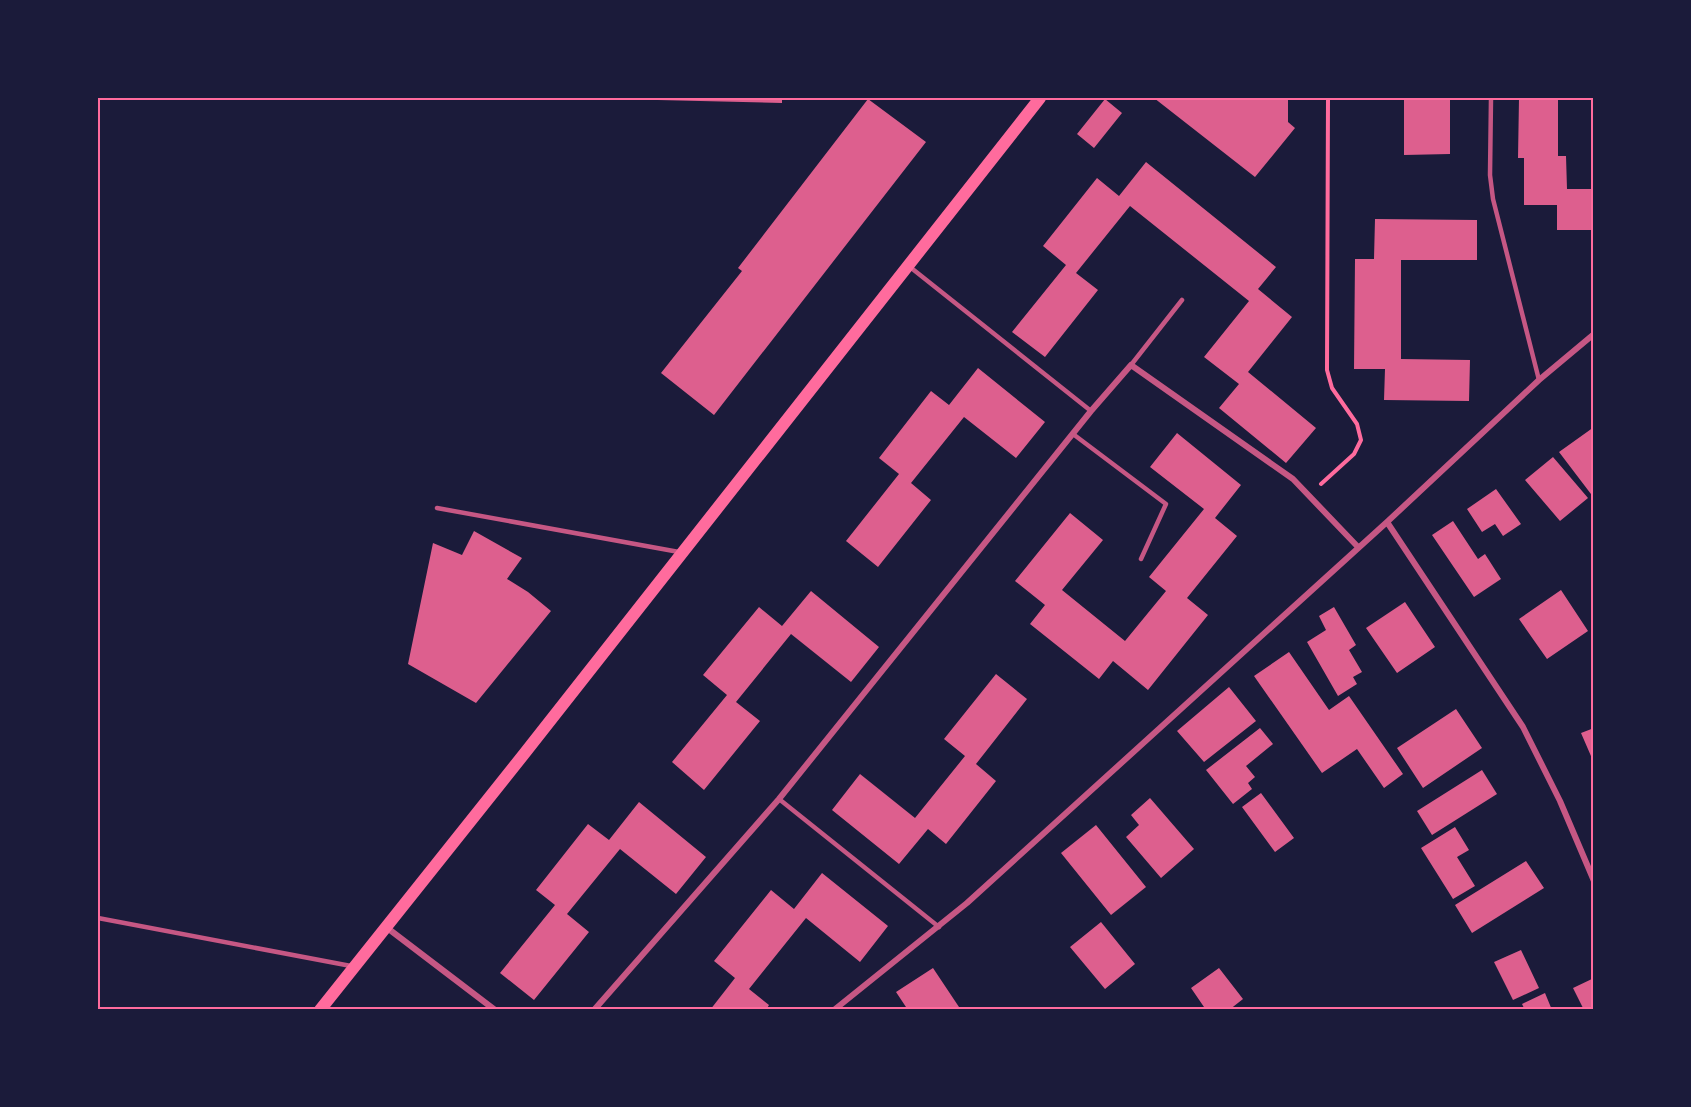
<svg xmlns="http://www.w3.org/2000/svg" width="1691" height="1107" viewBox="0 0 1691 1107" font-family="'Open Sans',sans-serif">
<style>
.building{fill:#dd5f8e}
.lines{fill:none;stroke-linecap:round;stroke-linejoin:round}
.path{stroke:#ff6b9d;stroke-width:4}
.service{stroke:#c65784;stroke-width:4.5}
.minor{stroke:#c65784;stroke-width:6}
.secondary{stroke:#ff6b9d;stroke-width:12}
.neatline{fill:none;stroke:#ff6b9d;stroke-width:2}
</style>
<rect width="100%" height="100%" fill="#1b1b3a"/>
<path class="building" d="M 615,98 L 782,98 L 782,103 L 615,99 Z
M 1154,98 L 1288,98 L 1288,122 L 1295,128 L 1255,177 Z
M 1404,98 L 1450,98 L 1450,154 L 1404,155 Z
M 1519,98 L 1558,98 L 1558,156 L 1566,156 L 1567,189 L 1594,189 L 1594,230 L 1557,230 L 1557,205 L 1524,205 L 1524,158 L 1518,158 Z
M 868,99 L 926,142 L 714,415 L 661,373 L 742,271 L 738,268 Z
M 1105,99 L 1122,113 L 1094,148 L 1077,134 Z
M 1146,162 L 1276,267 L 1258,289 L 1292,317 L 1248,372 L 1316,428 L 1286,463 L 1219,408 L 1239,384 L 1204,357 L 1249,301 L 1130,206 L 1076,273 L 1098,290 L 1045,357 L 1012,332 L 1066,265 L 1043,246 L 1097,178 L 1119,196 Z
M 1375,219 L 1477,220 L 1477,260 L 1401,260 L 1401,359 L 1470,360 L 1469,401 L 1384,400 L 1385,369 L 1354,369 L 1355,259 L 1374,259 Z
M 978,368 L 1045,422 L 1016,458 L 964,417 L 911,483 L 931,500 L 878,567 L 846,541 L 899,474 L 879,458 L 931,391 L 949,405 Z
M 1594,427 L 1594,498 L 1559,452 Z
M 1177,433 L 1241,485 L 1215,518 L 1237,536 L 1187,598 L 1208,615 L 1148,690 L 1113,661 L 1099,679 L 1030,624 L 1045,605 L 1015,581 L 1070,513 L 1103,540 L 1062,590 L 1125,641 L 1166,591 L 1149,577 L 1204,509 L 1150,467 Z
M 1553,457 L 1588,498 L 1560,521 L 1525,480 Z
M 1496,489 L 1521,524 L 1503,536 L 1495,524 L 1482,532 L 1467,509 Z
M 1453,521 L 1478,559 L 1485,554 L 1501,579 L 1474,597 L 1432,535 Z
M 474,531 L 522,558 L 507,579 L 528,592 L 551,611 L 476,703 L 408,664 L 433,543 L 462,555 Z
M 1561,590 L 1588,631 L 1547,659 L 1519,619 Z
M 811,591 L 879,647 L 851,682 L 791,634 L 736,702 L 760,721 L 704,790 L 672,762 L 727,695 L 703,675 L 759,607 L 782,626 Z
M 1405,602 L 1435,647 L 1397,673 L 1366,628 Z
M 1334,607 L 1356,645 L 1349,650 L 1362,672 L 1353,677 L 1357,684 L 1338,696 L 1307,642 L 1326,630 L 1319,616 Z
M 1289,652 L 1329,710 L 1349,696 L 1403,774 L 1384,788 L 1357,749 L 1322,773 L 1254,676 Z
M 996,674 L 1027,699 L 976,764 L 996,781 L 946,844 L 928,829 L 899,864 L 832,810 L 860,774 L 915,818 L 965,756 L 944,739 Z
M 1229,687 L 1256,721 L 1204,762 L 1177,731 Z
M 1456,709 L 1482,748 L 1423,788 L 1397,748 Z
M 1260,728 L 1273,744 L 1246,766 L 1255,777 L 1248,783 L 1252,789 L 1233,804 L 1206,770 Z
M 1594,728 L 1594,763 L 1581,733 Z
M 1482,770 L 1497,794 L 1432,835 L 1417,811 Z
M 1261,793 L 1294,838 L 1275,852 L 1242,807 Z
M 1150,798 L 1194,849 L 1161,878 L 1126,837 L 1139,825 L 1131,815 Z
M 639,802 L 706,857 L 676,894 L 620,849 L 567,914 L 589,932 L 534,1000 L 500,973 L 555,905 L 536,890 L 588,824 L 609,840 Z
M 1096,825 L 1146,887 L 1111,915 L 1061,853 Z
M 1455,827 L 1469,850 L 1457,857 L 1475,886 L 1453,899 L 1421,848 Z
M 1526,861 L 1544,888 L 1472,933 L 1455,905 Z
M 822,873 L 888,926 L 860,962 L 806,918 L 749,989 L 769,1005 L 766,1010 L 710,1010 L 735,978 L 714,961 L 771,890 L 794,909 Z
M 1101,922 L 1135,964 L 1105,989 L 1070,947 Z
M 1521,950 L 1539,988 L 1513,1000 L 1494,962 Z
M 933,968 L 961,1010 L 908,1010 L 896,992 Z
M 1219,968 L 1243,999 L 1229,1010 L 1201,1010 L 1204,1007 L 1191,988 Z
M 1594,978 L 1594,1010 L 1584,1010 L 1573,988 Z
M 1545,993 L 1552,1010 L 1525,1010 L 1522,1004 Z"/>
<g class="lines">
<path class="path" d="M 1321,484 L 1354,454 L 1361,440 L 1357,424 L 1332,388 L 1327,370 L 1328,98"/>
<path class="service" d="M 1491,98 L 1490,175 L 1493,199 L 1539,380
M 910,267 L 1091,411
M 1131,365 L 1182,300
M 1073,434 L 1166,504 L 1141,559
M 437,508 L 679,552
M 779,799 L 939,927
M 98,918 L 351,966"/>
<path class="minor" d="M 1387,522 L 1523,727 L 1560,801 L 1594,881
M 386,927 L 495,1010
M 594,1010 L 779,799 L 1091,411 L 1131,365 L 1293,479 L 1358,547
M 834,1010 L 967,903 L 1387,522 L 1539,380 L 1594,334"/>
<path class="secondary" d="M 320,1010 L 524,754 L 1040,98"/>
</g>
<rect width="1691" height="1107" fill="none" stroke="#1b1b3a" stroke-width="198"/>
<rect x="99" y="99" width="1493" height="909" class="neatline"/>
</svg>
